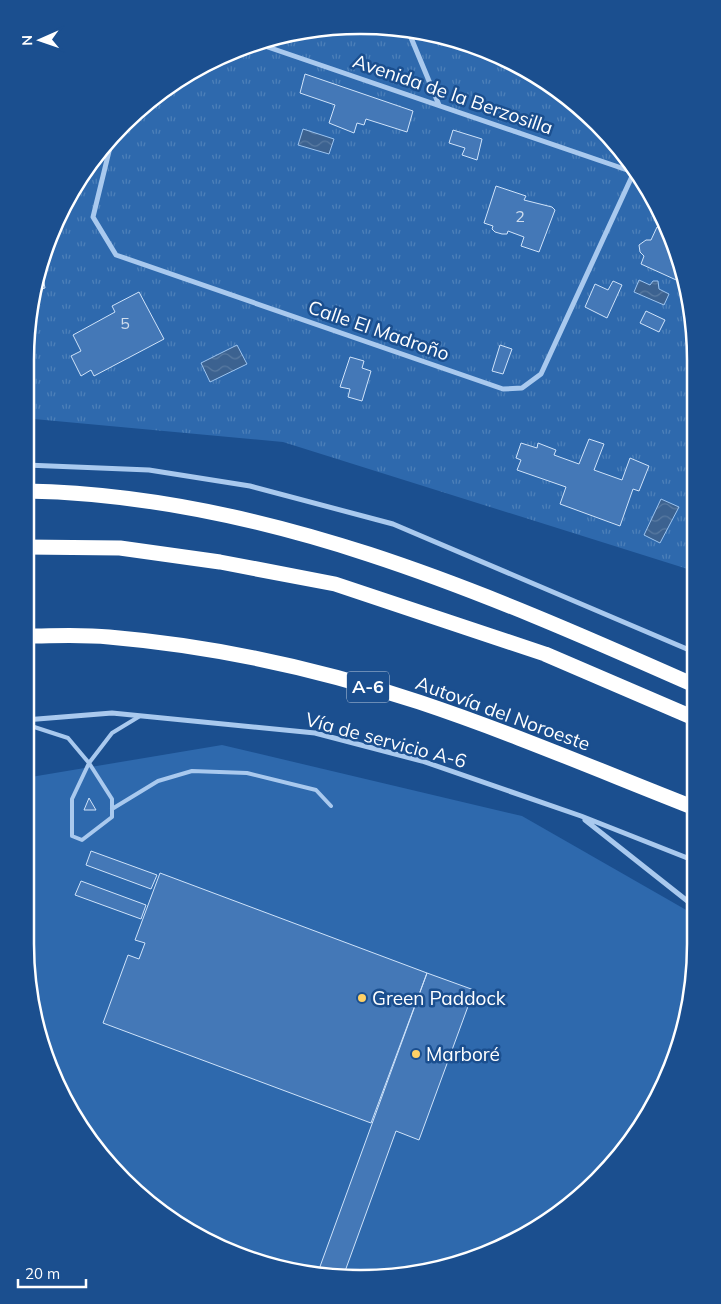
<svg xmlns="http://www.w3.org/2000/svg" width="721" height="1304" viewBox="0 0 721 1304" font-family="Mulish,sans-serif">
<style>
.park{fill:url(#park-tufts)}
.pitch{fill:#2e69ad}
.water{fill:url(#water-waves);stroke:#9cc4f0}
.building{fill:#4478b7;stroke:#cfe3fa}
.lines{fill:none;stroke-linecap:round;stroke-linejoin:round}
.lane{stroke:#a9c9ee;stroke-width:4}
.street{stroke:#a9c9ee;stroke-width:5}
.highway{stroke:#fff;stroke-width:15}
.poi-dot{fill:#ffd166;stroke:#1b4f8f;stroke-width:2}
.labels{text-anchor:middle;stroke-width:5;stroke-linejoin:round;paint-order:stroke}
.number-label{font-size:16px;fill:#d0dded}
.shield{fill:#1b4f8f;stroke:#bbcadd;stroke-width:1}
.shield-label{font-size:18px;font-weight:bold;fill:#fff}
.street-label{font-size:19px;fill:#fff;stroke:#1b4f8f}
.poi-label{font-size:19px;fill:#fff;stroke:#1b4f8f;text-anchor:start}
.rim{fill:none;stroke:#fff;stroke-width:2.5}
</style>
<defs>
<pattern id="park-tufts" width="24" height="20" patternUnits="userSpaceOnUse" patternTransform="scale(1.25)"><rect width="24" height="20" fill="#2e69ad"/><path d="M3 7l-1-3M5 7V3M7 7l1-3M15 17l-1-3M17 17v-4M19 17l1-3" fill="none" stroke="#4d80b9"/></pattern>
<pattern id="water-waves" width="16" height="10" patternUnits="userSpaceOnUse" patternTransform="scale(1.25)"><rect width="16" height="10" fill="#3c6290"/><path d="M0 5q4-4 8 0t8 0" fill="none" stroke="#597aa1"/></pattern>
</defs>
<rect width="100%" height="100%" fill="#1b4f8f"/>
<path class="park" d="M 338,26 L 404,28 L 468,43 L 528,70 L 582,108 L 639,174 L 678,252 L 693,317 L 694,571 L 283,442 L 34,419 L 26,420 L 26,339 L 37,273 L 70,193 L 108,140 L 156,95 L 212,60 L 273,37 Z"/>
<path class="pitch" d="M 222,745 L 522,816 L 695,915 L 695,965 L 684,1031 L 651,1111 L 582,1196 L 489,1253 L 383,1278 L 274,1268 L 174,1223 L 95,1148 L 43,1052 L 25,943 L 25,778 Z"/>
<path class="water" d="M 303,129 L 334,139 L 329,154 L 298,145 Z
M 639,280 L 650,285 L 653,281 L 658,281 L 659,289 L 669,294 L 664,305 L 634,292 Z
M 237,345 L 247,364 L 210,382 L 201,363 Z
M 661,499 L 679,507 L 660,543 L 644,535 Z"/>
<path class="building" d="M 305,74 L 413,111 L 407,132 L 366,119 L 364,125 L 357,123 L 354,133 L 329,123 L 335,105 L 300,93 Z
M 453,130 L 482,139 L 477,160 L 462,155 L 465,148 L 449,143 Z
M 496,186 L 526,196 L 524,200 L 552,207 L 555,210 L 539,252 L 521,246 L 524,237 L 508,231 L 507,234 L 502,234 L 495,232 L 492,229 L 493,226 L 484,223 Z
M 657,227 L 668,232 L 678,252 L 685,284 L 641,264 L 644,256 L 640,252 L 639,245 L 646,240 L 651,240 Z
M 39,267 L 41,267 L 45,288 L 34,291 Z
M 613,281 L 622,285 L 607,318 L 585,307 L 595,284 L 608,290 Z
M 139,292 L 164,339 L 94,376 L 91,370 L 81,376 L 71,356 L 81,351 L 73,335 L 115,312 L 112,306 Z
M 646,311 L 665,320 L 659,332 L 640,323 Z
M 500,345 L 512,349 L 503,374 L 492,371 Z
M 350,357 L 364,361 L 362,368 L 371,371 L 362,401 L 348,397 L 350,389 L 340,387 Z
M 589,439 L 604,444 L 594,470 L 622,480 L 630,458 L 649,466 L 639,491 L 633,489 L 620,526 L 560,504 L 566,487 L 517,470 L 521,460 L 516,458 L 521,443 L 537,448 L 538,443 L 556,450 L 554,455 L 579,464 Z
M 89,798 L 96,810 L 84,810 Z
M 91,851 L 157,875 L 151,889 L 86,865 Z
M 160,873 L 427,973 L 371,1123 L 103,1023 L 128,955 L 139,959 L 145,943 L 135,940 Z
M 81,881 L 146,905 L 141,919 L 75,895 Z
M 427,973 L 474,990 L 419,1140 L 396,1131 L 344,1274 L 318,1272 Z"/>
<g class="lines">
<path class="lane" d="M 25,724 L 68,738 L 89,763 L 112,799 L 112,817 L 82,840 L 72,836 L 72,799 L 89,763 L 112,733 L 140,716
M 112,809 L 158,781 L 192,771 L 247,773 L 316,790 L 331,806"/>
<path class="street" d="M 407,28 L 439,105
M 256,43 L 639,174
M 113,135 L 93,217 L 116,255 L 503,389 L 522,388 L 541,374 L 634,172
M 26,465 L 149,470 L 250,486 L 393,524 L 694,652
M 25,720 L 112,713 L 315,733 L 422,761 L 581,816 L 695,861
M 585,820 L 695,907"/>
<path class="highway" d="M 26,491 C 262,495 482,591 694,685
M 25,547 L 120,548 L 220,562 L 335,584 L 545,654 L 694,718
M 25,636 C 53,636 81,634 109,637 C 214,646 319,669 419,702 C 512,733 603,772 695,808"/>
</g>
<g class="poi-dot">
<circle cx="362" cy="998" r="5"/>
<circle cx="416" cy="1054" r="5"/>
</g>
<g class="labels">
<g class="number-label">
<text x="520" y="222">2</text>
<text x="125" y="329">5</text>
</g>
<rect class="shield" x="347" y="671.5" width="42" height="31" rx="4"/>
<g class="shield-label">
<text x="368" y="693">A-6</text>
</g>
<g class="street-label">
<text transform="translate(453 94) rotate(19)" y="7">Avenida de la Berzosilla</text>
<text transform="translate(379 330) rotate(19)" y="7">Calle El Madroño</text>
<text transform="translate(503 713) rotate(20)" y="7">Autovía del Noroeste</text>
<text transform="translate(386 740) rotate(15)" y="7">Vía de servicio A-6</text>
</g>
<g class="poi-label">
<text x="372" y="1005">Green Paddock</text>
<text x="426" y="1061">Marboré</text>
</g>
</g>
<path d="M0 0H721V1304H0ZM360 34H361A326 326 0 0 1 687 360V944A326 326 0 0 1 361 1270H360A326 326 0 0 1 34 944V360A326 326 0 0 1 360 34Z" fill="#1b4f8f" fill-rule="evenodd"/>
<path class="rim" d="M360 34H361A326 326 0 0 1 687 360V944A326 326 0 0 1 361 1270H360A326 326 0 0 1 34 944V360A326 326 0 0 1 360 34Z"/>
<g transform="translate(40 40) rotate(268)" stroke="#1b4f8f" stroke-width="4" paint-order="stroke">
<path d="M0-4L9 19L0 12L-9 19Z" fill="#ffffff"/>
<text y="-8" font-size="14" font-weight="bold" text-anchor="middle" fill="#ffffff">N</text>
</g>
<path d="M18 1279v8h68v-8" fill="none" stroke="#ffffff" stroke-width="2.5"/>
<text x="25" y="1279" font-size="15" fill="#ffffff" stroke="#1b4f8f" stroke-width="4" paint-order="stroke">20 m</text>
</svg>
